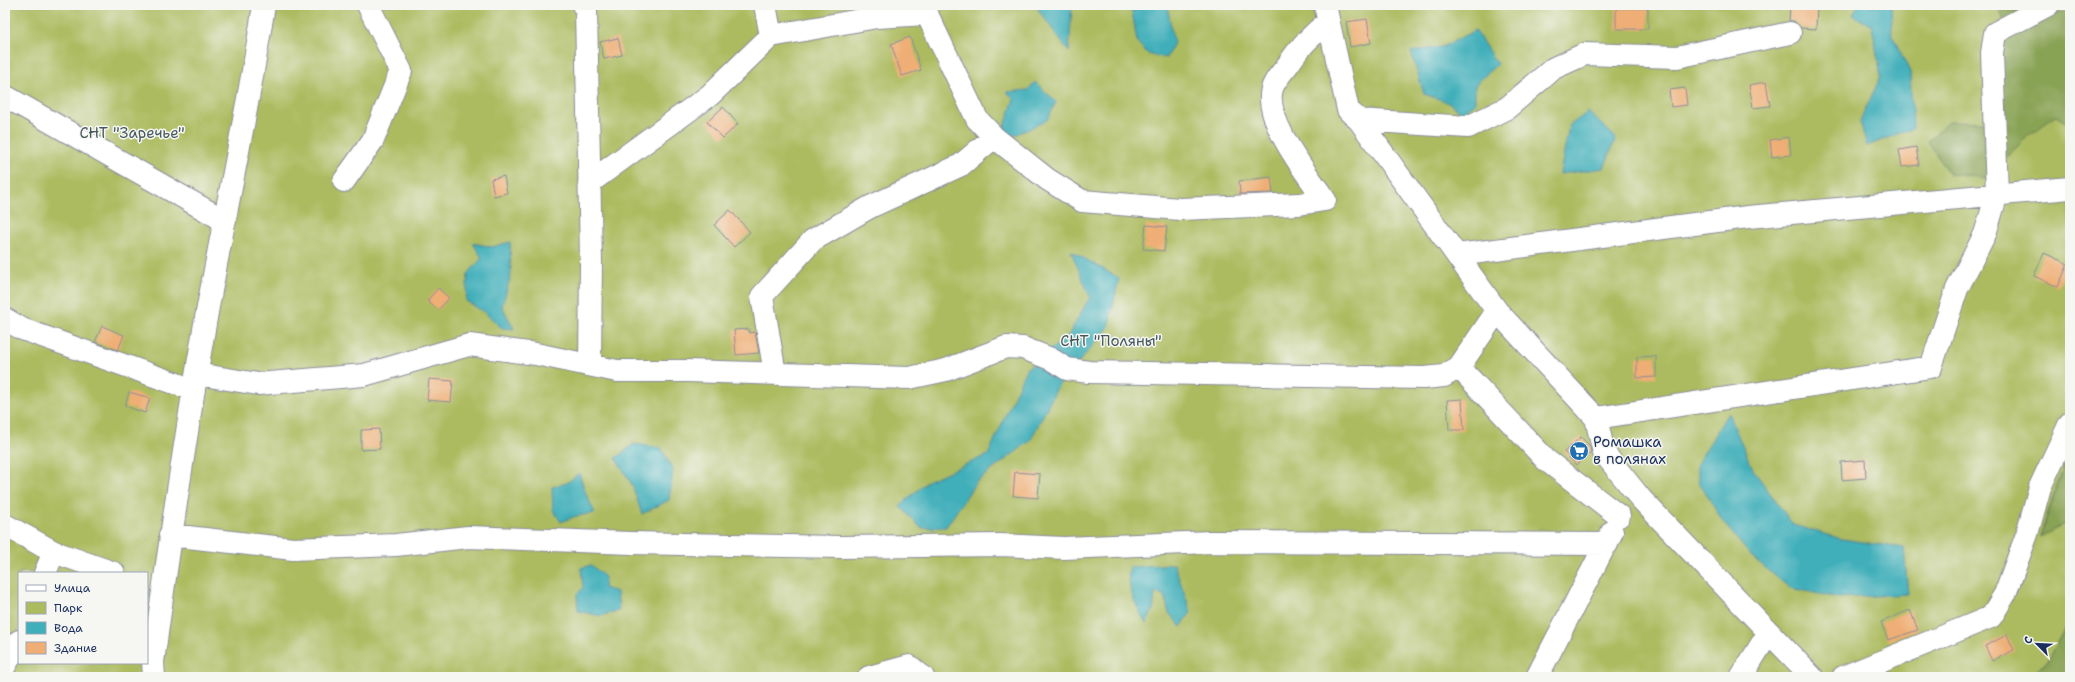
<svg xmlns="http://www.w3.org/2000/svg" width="2075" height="682" viewBox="0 0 2075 682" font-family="'Shantell Sans',sans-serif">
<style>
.green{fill:#acbb5e;stroke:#64755e;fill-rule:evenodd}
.forest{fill:#89a355;stroke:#52695a}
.water{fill:#3fafba;stroke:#2d6f8c}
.building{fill:#efae74}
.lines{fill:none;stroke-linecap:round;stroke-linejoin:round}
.minor-casing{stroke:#888c9b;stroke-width:24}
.minor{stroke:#fff;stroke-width:22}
.labels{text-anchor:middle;stroke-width:3;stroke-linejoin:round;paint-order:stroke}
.park-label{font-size:15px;fill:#46595e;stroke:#f6f6f2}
.poi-label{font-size:15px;fill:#1b2f5e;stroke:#f6f6f2;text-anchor:start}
</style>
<rect width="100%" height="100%" fill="#f6f6f2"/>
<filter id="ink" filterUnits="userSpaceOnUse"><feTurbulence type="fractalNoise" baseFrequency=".025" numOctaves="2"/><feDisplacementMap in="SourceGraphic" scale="8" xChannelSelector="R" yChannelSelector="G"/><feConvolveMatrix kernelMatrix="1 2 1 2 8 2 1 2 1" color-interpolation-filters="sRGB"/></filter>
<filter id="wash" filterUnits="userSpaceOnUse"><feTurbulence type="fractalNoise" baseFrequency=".012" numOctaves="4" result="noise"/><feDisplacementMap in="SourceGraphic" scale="16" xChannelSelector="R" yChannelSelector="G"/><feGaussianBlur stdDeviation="0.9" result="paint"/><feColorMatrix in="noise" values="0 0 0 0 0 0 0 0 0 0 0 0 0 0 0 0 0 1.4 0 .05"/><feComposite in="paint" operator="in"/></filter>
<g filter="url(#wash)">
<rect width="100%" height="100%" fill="#f4e9d8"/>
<path class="green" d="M 5,5 L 2070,5 L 2070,448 L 2040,536 L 2065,524 L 2070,526 L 2070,619 L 2046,663 L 2025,677 L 5,677 ZM 19,573 L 147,573 L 147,663 L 19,663 Z"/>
<path class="forest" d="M 1999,5 L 2052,5 L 2047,14 L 2070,11 L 2070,125 L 2056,116 L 2029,135 L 1986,178 L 1949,174 L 1928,141 L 1949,121 L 1985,122 L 2005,107 L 1997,68 L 2005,24 Z
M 2070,448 L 2070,526 L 2065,524 L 2040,537 Z
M 2070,619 L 2070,677 L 2025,677 L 2046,663 Z"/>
<path class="water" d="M 1035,5 L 1072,5 L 1069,52 Z
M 1131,5 L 1167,5 L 1174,43 L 1166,58 L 1148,54 L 1137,42 Z
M 1858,5 L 1891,5 L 1892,35 L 1910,72 L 1913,128 L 1867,146 L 1860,121 L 1881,76 L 1872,26 L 1853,15 Z
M 1475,30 L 1497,64 L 1475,85 L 1475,103 L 1462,112 L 1445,101 L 1424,94 L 1411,52 L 1445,46 Z
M 1035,82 L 1056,102 L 1047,120 L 1009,138 L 1004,129 L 1014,99 L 1007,92 L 1028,90 Z
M 1588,112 L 1616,138 L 1604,168 L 1560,174 L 1569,126 Z
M 510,242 L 511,275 L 502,306 L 514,329 L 502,328 L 484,312 L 466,301 L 468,274 L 482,258 L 473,243 L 492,247 Z
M 1071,251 L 1119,278 L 1108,328 L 1058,386 L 1030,441 L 976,482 L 946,527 L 921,528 L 900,506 L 929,480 L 988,455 L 1026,369 L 1068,336 L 1090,297 Z
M 1728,413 L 1754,471 L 1793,525 L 1842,539 L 1904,548 L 1908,594 L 1840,598 L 1790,588 L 1751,556 L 1723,522 L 1699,482 L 1697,464 Z
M 634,444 L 661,448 L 673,470 L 669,500 L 642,514 L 632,485 L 616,458 Z
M 579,473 L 586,494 L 595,513 L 576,516 L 561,522 L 553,510 L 552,487 L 567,483 Z
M 1174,564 L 1191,612 L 1181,627 L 1169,613 L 1164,595 L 1155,593 L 1153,610 L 1146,624 C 1137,606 1125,587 1130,567 Z
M 591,565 L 605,577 L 604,588 L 617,592 L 619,610 L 601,616 L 578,611 L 577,594 L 583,588 L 581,568 Z"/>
<g id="blocks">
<path class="building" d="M 1790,5 L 1817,5 L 1816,29 L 1801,28 L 1794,21 L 1789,21 Z
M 1616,8 L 1648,8 L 1648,29 L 1616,29 Z
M 1367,19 L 1371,43 L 1350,47 L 1346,22 Z
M 910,37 L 921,70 L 902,76 L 891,44 Z
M 618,38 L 622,55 L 604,59 L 600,42 Z
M 1766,82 L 1770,106 L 1753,108 L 1749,85 Z
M 1685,88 L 1687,105 L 1671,107 L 1669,90 Z
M 723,107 L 738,124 L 723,138 L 707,122 Z
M 1789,137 L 1791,155 L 1772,157 L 1770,140 Z
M 1916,147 L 1919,165 L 1902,167 L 1899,150 Z
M 504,176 L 507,193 L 494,196 L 491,179 Z
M 1271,177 L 1273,193 L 1240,194 L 1239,181 Z
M 730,210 L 750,232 L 734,247 L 714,225 Z
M 1146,225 L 1167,227 L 1164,251 L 1143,249 Z
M 2044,253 L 2068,264 L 2058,287 L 2034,276 Z
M 438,288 L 449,298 L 438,310 L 427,301 Z
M 102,326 L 124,335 L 118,350 L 95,342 Z
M 749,329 L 749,333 L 755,332 L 759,353 L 736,355 L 734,330 Z
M 1656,356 L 1656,377 L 1637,378 L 1637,357 Z
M 429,379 L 453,381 L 451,402 L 427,400 Z
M 129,392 L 150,398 L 145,413 L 125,406 Z
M 1462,399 L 1464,430 L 1449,430 L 1447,400 Z
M 379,429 L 380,449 L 361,450 L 361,430 Z
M 1581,437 L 1590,446 L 1591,452 L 1576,465 L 1564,452 Z
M 1865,460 L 1866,478 L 1842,480 L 1841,462 Z
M 1015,472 L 1040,474 L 1038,498 L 1013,496 Z
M 1910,610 L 1918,630 L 1888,640 L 1881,622 Z
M 2007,635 L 2014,650 L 1992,661 L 1985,646 Z"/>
</g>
</g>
<g filter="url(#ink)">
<use href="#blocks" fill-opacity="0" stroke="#888c9b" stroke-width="1"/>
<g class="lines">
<defs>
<path id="minor" d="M 583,5 L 586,10 L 591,261 L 590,365
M 765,5 L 771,36
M 1325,5 L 1348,110 L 1359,120 L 1497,311 L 1596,418 L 1604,453 L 1641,499 L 1812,677
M 5,96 L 225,221
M 1359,120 L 1468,127 L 1507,108 L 1554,68 L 1585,54 L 1677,57 L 1790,33
M 344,181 L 373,140 L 401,71 L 368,5
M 589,183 L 710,95 L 771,36 L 877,17 L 927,14 L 977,119 L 994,137 L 1047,179 L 1082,201 L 1180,209 L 1299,204 L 1325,200 C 1308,175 1260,116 1273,86 C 1276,79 1282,72 1287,66 C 1298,49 1312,34 1328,22
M 1457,255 L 1748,217 L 2070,188
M 5,319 L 22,329 L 194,390
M 1459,367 L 1546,460 L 1619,516
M 197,374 L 258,384 L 364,375 L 469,345 L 536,354 L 617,371 L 687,371 L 909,378 L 946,370 L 1006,347 L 1023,348 L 1051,359 L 1067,369 L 1089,372 L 1424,378 L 1444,376 L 1459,367 L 1497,311
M 775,374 L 762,296 L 813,240 L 870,207 L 961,165 L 994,137
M 1596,418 L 1931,367 L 1957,289 L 1985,234 L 1997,194 L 1992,53 L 1995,33 L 2048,5
M 5,525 L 54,552 L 114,573
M 170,535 L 293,549 L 396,545 L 468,537 L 631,543 L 841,547 L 1000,545 L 1064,548 L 1211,542 L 1607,544
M 45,573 L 54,552
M 5,666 L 19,641
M 154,677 L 153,662 C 169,547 186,432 206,318 C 225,213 248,110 264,5
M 869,677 L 909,666 L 923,677
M 1537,677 L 1612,532
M 1741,677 L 1769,632
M 1843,677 L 1991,617 L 2005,594 L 2027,534 L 2040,487 L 2070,423"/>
</defs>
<use href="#minor" class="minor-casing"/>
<use href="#minor" class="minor"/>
</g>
</g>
<defs>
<symbol id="supermarket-disc" viewBox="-11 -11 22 22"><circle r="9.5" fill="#1f6fb2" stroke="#f6f6f2"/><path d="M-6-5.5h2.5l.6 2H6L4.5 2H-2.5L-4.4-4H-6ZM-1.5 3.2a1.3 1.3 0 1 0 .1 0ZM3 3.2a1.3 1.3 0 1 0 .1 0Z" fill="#fff"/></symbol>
</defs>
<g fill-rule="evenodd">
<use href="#supermarket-disc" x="1568" y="440" width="22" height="22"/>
</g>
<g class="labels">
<g class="park-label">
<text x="132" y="138">СНТ "Заречье"</text>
<text x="1111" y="346">СНТ "Поляны"</text>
</g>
<g class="poi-label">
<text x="1593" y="447">Ромашка<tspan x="1593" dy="17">в полянах</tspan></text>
</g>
</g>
<rect width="2075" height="682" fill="none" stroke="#f6f6f2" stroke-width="20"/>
<rect x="18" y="572" width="130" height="92" fill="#f6f6f2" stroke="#9ea6b7"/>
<rect x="26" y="585" width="20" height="6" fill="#ffffff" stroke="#9ea6b7"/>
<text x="54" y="592" font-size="12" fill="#1b2f5e">Улица</text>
<rect x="26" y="602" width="20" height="12" fill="#acbb5e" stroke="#9ea6b7"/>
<text x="54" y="612" font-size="12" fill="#1b2f5e">Парк</text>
<rect x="26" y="622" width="20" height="12" fill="#3fafba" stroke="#9ea6b7"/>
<text x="54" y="632" font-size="12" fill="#1b2f5e">Вода</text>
<rect x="26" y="642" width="20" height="12" fill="#efae74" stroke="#9ea6b7"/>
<text x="54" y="652" font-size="12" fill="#1b2f5e">Здание</text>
<g transform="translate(2037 644) rotate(294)" stroke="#f6f6f2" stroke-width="3" paint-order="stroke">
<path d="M0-3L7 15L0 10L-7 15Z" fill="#1b2f5e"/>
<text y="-6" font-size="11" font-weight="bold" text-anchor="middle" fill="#1b2f5e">С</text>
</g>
</svg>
